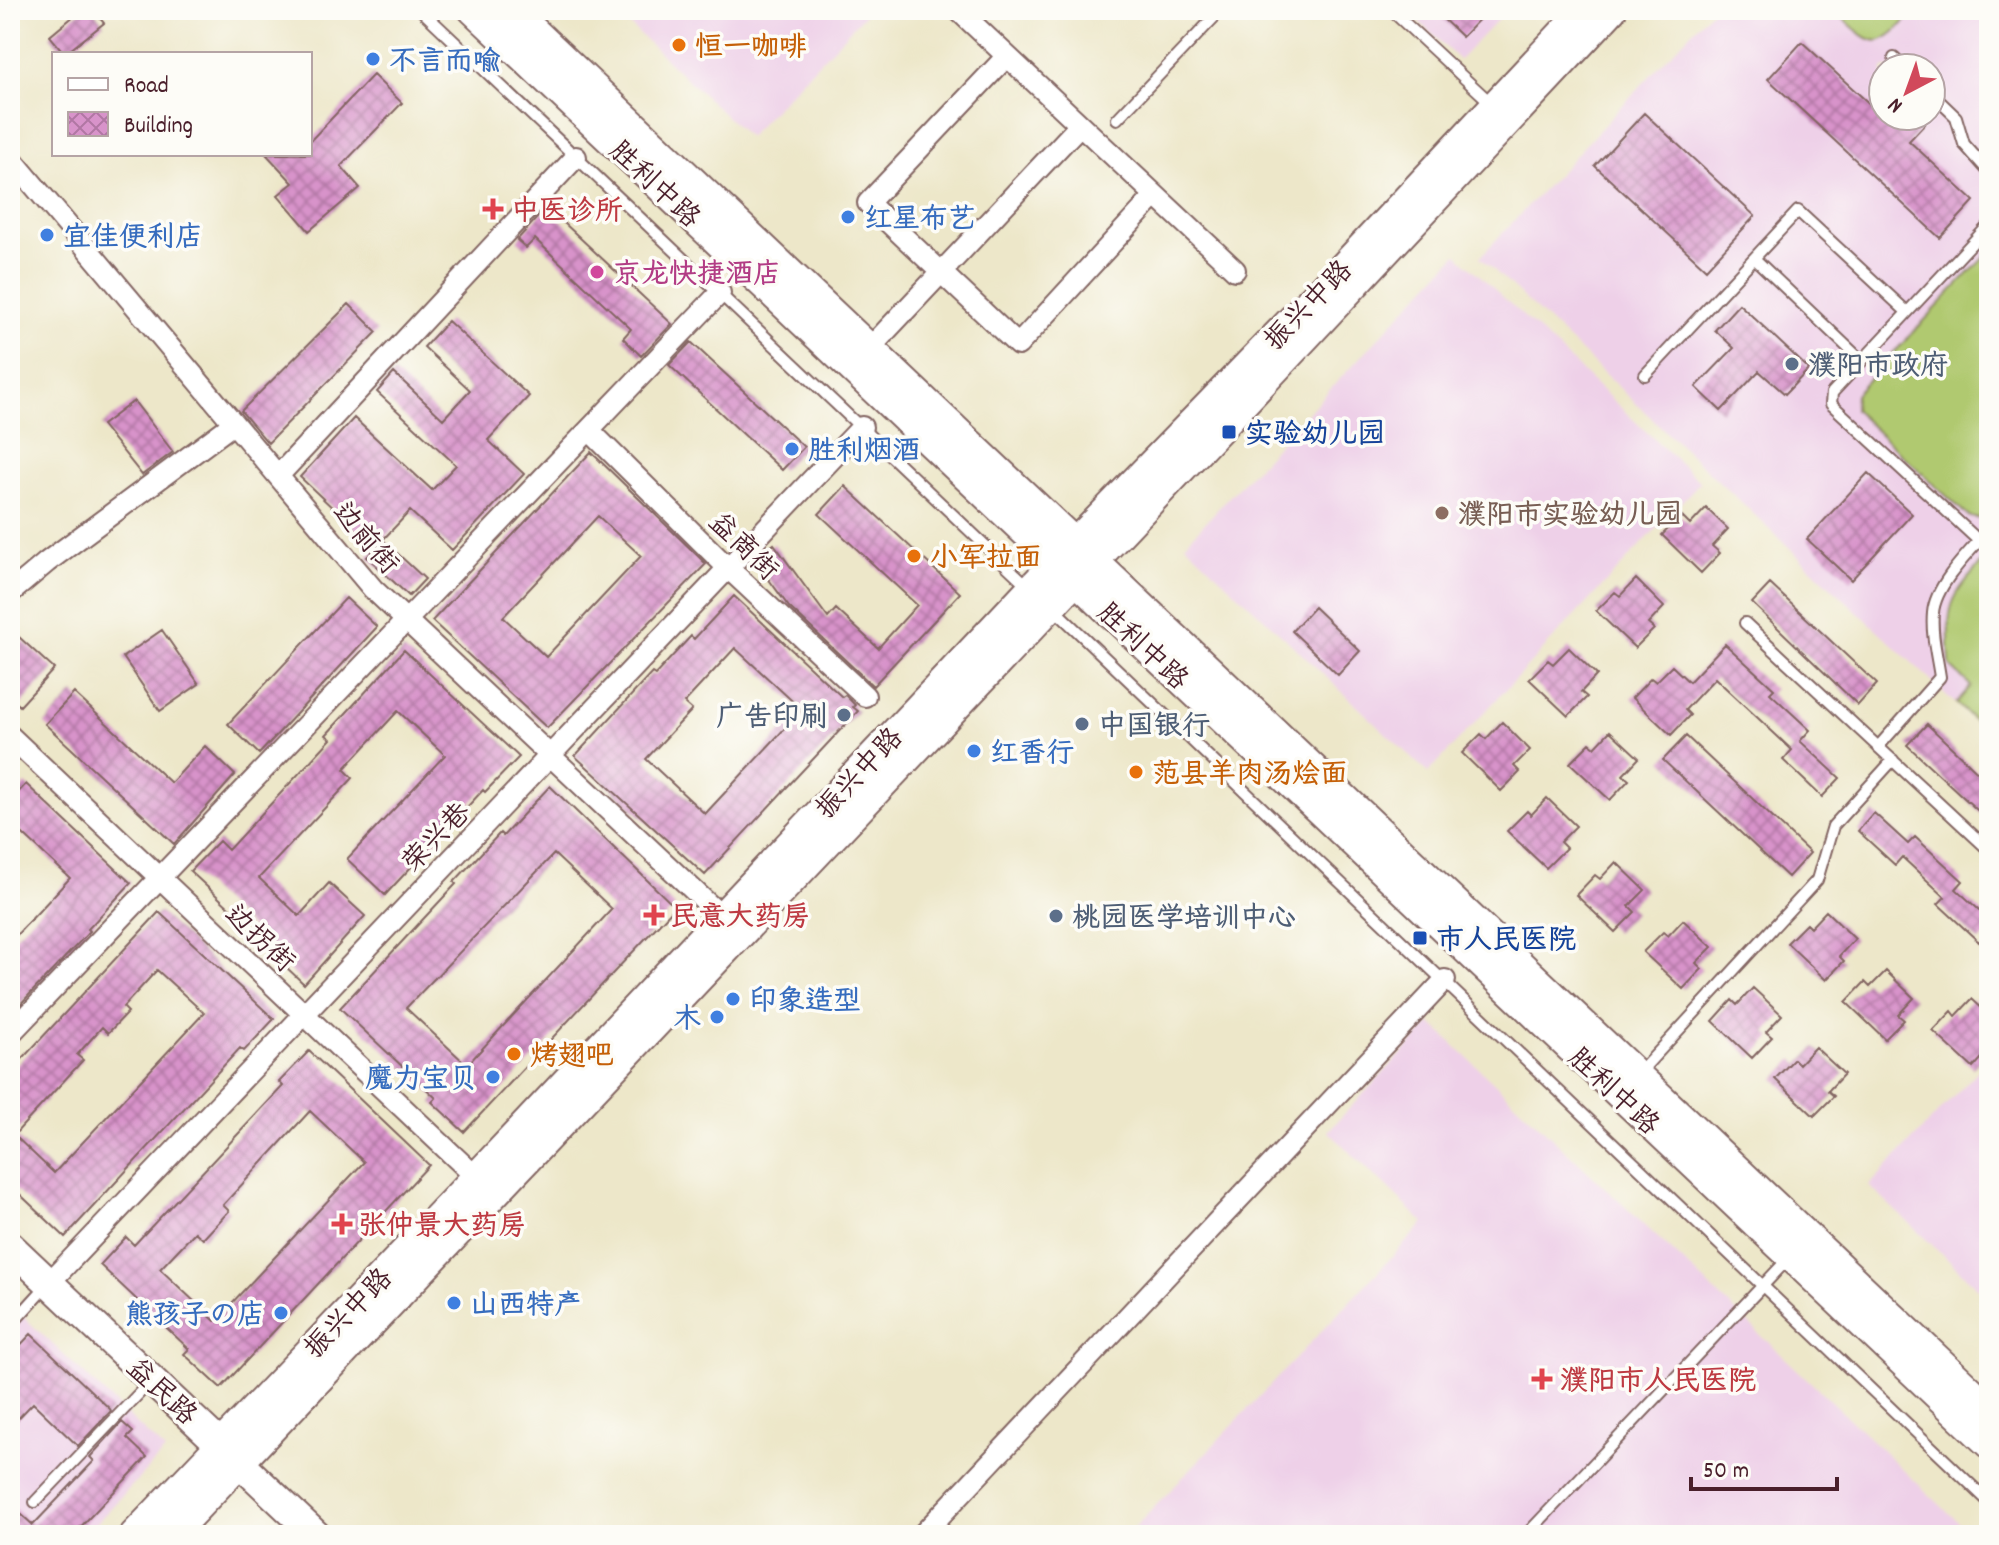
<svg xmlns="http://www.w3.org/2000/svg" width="1999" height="1545" viewBox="0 0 1999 1545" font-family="Dekko,'LXGW WenKai TC','Klee One',sans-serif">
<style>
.built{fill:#eed0e8;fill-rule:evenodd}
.grass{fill:#b0c96f;stroke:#7d744d;stroke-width:2}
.building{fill:url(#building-cross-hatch);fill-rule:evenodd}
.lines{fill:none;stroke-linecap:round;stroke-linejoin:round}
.lane-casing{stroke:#836562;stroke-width:14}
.street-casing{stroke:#836562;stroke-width:24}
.secondary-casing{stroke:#836562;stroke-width:32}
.lane{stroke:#fff;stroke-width:10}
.street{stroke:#fff;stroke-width:20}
.secondary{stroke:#fff;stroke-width:28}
.food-dot{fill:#e8710a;stroke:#fdfcf7;stroke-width:3}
.shop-dot{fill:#3f7fe0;stroke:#fdfcf7;stroke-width:3}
.health-dot{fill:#e0444e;stroke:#fdfcf7;stroke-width:3}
.hotel-dot{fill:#d1479c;stroke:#fdfcf7;stroke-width:3}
.service-dot{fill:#5c6f8a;stroke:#fdfcf7;stroke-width:3}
.transit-dot{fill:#1a4fb4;stroke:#fdfcf7;stroke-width:3}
.education-dot{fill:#8d6e63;stroke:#fdfcf7;stroke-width:3}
.labels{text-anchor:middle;stroke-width:7;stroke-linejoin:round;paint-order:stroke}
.food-label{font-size:28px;font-weight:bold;fill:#c56008;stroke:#fdfcf7;text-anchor:start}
.shop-label{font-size:28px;font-weight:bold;fill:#366cbe;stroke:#fdfcf7;text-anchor:start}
.street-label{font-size:28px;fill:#4a1f2b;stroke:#fdfcf7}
.health-label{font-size:28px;font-weight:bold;fill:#be3a42;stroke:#fdfcf7;text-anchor:start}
.hotel-label{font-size:28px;font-weight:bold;fill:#b23c85;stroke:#fdfcf7;text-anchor:start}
.service-label{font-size:28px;font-weight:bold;fill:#4e5e75;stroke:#fdfcf7;text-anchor:start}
.transit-label{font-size:28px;font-weight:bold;fill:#164399;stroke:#fdfcf7;text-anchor:start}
.education-label{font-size:28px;font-weight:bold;fill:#785e54;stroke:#fdfcf7;text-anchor:start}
</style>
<defs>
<pattern id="building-cross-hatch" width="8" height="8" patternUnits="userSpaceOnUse" patternTransform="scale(2)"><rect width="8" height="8" fill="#d893ca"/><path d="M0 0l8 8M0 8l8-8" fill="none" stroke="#b177a4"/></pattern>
</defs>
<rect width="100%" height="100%" fill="#fdfcf7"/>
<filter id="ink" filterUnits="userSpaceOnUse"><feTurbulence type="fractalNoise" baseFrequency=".0125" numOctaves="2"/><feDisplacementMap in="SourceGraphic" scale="16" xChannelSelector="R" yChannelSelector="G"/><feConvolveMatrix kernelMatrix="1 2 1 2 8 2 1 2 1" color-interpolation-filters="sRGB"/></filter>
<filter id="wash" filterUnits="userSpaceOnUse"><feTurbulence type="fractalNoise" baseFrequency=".006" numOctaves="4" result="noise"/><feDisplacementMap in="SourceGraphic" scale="32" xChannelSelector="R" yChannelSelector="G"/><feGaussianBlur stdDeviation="1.8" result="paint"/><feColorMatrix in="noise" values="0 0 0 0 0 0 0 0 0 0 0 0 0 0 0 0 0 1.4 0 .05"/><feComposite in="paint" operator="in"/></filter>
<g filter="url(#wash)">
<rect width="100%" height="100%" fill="#ede7c9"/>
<path class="built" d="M 614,10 L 869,10 L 748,137 Z
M 1407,10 L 1507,10 L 1459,60 Z
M 1712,10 L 1989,10 L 1989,735 L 1480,257 ZM 1883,68 L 1931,68 L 1931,116 L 1883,116 Z
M 1457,254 L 1700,482 L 1428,773 L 1185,544 Z
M 1431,1023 L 1972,1535 L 1128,1535 L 1424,1223 L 1328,1131 Z
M 1989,1059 L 1989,1298 L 1869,1186 Z
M 10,1304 L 165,1451 L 85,1535 L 10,1535 Z"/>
<path class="grass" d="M 1834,10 L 1916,10 C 1876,54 1876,48 1834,10 Z
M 1989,252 L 1989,514 C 1982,520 1976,519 1968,516 L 1854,410 L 1855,394 Z
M 1989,555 L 1989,735 L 1956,703 L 1971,686 L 1950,666 C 1947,604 1946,601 1989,555 Z"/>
<g id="blocks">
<path class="building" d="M 81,10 L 93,10 L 104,23 L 65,54 L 50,36 Z
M 1434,10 L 1488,10 L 1462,37 Z
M 1802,42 L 1874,108 L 1883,98 L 1883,116 L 1917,116 L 1925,124 L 1909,141 L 1974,201 L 1940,238 L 1768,79 Z
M 373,75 L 402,103 L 341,166 L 360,188 L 309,231 L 278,195 L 293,183 L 266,154 L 310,154 L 310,141 Z
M 1644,113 L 1755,216 L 1706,269 L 1595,166 Z
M 547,207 L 672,324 L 641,356 L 623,338 L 631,329 L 535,239 L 526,248 L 517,240 Z
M 349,304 L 377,332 L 268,443 L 241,411 Z
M 1739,304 L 1809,369 L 1785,394 L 1759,371 L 1721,411 L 1696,387 L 1734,348 L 1715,330 Z
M 448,321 L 529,396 L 488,440 L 524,474 L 452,550 L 410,511 L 375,548 L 300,477 L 354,418 L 432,490 L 456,465 L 377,392 L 394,373 L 443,419 L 470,390 L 424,347 Z
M 691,342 L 804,447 L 782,470 L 669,365 Z
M 134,401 L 173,452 L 142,475 L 102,425 Z
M 591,452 L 706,564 L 547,728 L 432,621 ZM 598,516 L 641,556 L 546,657 L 503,617 Z
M 1868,473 L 1912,514 L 1851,580 L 1807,539 Z
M 845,486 L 960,593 L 873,686 L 789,607 L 754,559 L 774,544 L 828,618 L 836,609 L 878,648 L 917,605 L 819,514 Z
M 1706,508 L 1728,529 L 1712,546 L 1720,553 L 1701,573 L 1662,535 L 1681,516 L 1690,525 Z
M 383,540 L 425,579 L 409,596 L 367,557 Z
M 1636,579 L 1664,607 L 1648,624 L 1654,629 L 1635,648 L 1596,611 L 1615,592 L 1620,596 Z
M 1770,584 L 1877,684 L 1858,705 L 1752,603 Z
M 734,596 L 842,697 L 845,695 L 855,705 L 853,707 L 858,711 L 705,875 L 575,756 L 652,673 L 655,675 L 691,636 L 694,639 ZM 735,648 L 802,710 L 705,814 L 646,759 L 692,710 L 684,703 Z
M 346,598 L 377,627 L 259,754 L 228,724 Z
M 1314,607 L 1360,651 L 1338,675 L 1292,631 Z
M 162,630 L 199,684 L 160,711 L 123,657 Z
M 19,637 L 54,669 L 20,706 L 10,697 L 10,647 Z
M 1725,644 L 1774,689 L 1770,693 L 1810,730 L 1800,741 L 1840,778 L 1822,797 L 1783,760 L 1792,750 L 1715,678 L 1685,710 L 1690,715 L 1671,735 L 1632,698 L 1651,678 L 1656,682 L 1672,666 L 1689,682 Z
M 1569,648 L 1597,675 L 1581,692 L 1587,697 L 1568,716 L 1529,679 L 1548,660 L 1553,664 Z
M 404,650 L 519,757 L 485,792 L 483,790 L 385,895 L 347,859 L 445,755 L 398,711 L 344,769 L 353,778 L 259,878 L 299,916 L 329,883 L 365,916 L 304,984 L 286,967 L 289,963 L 190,871 L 219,841 L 228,850 L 331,739 L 326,735 Z
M 74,693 L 171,783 L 205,746 L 235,775 L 174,844 L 45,724 Z
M 1502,722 L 1530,750 L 1514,766 L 1520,772 L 1501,791 L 1462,753 L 1481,734 L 1486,739 Z
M 1927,724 L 1989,783 L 1989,821 L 1907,745 Z
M 1610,731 L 1639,758 L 1623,775 L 1629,780 L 1610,800 L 1570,763 L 1590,743 L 1595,747 Z
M 1686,736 L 1810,853 L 1788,877 L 1663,760 Z
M 26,784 L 131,883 L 88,929 L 90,931 L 10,1015 L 10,942 L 70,878 L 10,822 L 10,801 Z
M 550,786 L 675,907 L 464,1132 L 432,1102 L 436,1098 L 340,1008 L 456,884 L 454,882 L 500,833 L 503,836 ZM 554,854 L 612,909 L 467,1065 L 406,1008 Z
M 1547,798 L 1576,826 L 1560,842 L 1566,848 L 1546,868 L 1507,831 L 1527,811 L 1531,815 Z
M 1874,813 L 1908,844 L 1915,837 L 1963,881 L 1956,889 L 1989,919 L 1989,932 L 1979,942 L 1938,904 L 1945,897 L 1902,857 L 1895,865 L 1858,831 Z
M 1616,862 L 1645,890 L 1629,906 L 1635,912 L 1615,932 L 1576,895 L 1595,875 L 1600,879 Z
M 1826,911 L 1855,939 L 1839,956 L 1844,961 L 1826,980 L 1787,943 L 1806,924 L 1810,928 Z
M 159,912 L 274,1019 L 244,1051 L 240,1048 L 65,1237 L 10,1185 L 10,1072 ZM 157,970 L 204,1013 L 54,1173 L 14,1135 L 83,1060 L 77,1055 L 102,1027 L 108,1033 L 128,1012 L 123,1007 Z
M 1683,920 L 1712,947 L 1696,963 L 1702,969 L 1683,989 L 1643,952 L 1663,932 L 1668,936 Z
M 1886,971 L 1914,998 L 1898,1015 L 1904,1020 L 1885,1039 L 1846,1002 L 1865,982 L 1870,987 Z
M 1753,988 L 1782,1015 L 1766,1032 L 1772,1037 L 1752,1058 L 1713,1021 L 1732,1000 L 1737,1005 Z
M 1972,999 L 1989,1015 L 1989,1050 L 1973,1068 L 1933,1031 L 1952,1011 L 1956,1016 Z
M 1815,1047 L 1844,1074 L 1828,1091 L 1834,1096 L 1814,1116 L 1775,1079 L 1794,1059 L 1799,1064 Z
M 309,1051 L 429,1165 L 221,1388 L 184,1354 L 189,1349 L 100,1265 L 126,1237 L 134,1245 L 283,1086 L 279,1082 ZM 310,1111 L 364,1162 L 215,1321 L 160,1269 L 195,1232 L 203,1239 L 229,1211 L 223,1205 Z
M 31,1334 L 110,1409 L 111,1411 L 78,1446 L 33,1403 L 10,1427 L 10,1356 Z
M 122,1422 L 133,1432 L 127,1438 L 147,1457 L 73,1535 L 10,1535 L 10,1504 L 33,1525 L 94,1461 L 90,1457 Z"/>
</g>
</g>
<g filter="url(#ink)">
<use href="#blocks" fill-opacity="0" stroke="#836562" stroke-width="2"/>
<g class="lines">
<defs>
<path id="lane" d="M 421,10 L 1029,587
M 1391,10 L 1492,104
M 1894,58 L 1904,68
M 1931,93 L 1956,117 L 1964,144 L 1989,172
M 1117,119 L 1221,10
M 1755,259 L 1862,361
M 1645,375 L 1798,211 L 1907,312
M 1979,541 L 1831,404 L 1832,393 L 1989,225
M 1053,608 L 1989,1502
M 1745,623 L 1989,850
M 1878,747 L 1940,677 C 1937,656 1931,635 1933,613 C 1935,585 1970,551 1989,530
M 1639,1073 L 1817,880 L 1833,826 L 1893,760
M 10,1326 L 49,1283
M 35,1502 L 150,1382
M 1526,1535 L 1789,1258"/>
<path id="street" d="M 958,10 L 1235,270
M 1007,56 L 868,203 L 1018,345 L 1155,196
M 10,157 L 373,589 L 721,916
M 870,348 L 1080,125
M 589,430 L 728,568 L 865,696
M 278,476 L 576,157
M 10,593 L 47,562 L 233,424
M 10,736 L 476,1177
M 10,1034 L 720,293
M 49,1283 L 862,427
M 922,1535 L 1445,980"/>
<path id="secondary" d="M 473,10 L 1989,1444
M 512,10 L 1989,1408
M 10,1246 L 316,1535
M 134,1535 L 476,1177 L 1031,588 L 1343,267 L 1584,10
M 171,1535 L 1227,421 L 1612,10"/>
</defs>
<use href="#lane" class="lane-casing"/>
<use href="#street" class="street-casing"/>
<use href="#secondary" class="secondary-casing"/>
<use href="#lane" class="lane"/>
<use href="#street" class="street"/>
<use href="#secondary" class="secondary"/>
</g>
</g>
<g class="food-dot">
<circle cx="679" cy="45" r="8"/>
<circle cx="914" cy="556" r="8"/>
<circle cx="1136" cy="772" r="8"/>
<circle cx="514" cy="1054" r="8"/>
</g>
<g class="shop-dot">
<circle cx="373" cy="59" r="8"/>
<circle cx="848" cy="217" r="8"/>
<circle cx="47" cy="235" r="8"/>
<circle cx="792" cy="449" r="8"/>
<circle cx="974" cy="751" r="8"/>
<circle cx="733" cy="999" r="8"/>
<circle cx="717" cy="1017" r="8"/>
<circle cx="493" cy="1077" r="8"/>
<circle cx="454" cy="1303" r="8"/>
<circle cx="281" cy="1313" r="8"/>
</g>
<g class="health-dot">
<path d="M489 197h8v8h8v8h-8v8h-8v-8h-8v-8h8z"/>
<path d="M650 903h8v8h8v8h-8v8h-8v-8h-8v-8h8z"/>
<path d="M338 1212h8v8h8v8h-8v8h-8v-8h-8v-8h8z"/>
<path d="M1538 1367h8v8h8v8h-8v8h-8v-8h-8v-8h8z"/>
</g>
<circle class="hotel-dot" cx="597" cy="272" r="8"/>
<g class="service-dot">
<circle cx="1792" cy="364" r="8"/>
<circle cx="844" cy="715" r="8"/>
<circle cx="1082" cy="724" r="8"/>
<circle cx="1056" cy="916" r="8"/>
</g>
<g class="transit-dot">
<rect x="1221" y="424" width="16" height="16" rx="4"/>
<rect x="1412" y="930" width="16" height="16" rx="4"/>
</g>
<circle class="education-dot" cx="1442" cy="513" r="8"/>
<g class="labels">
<g class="food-label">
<text x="695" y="55">恒一咖啡</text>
<text x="930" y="566">小军拉面</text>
<text x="1152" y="782">范县羊肉汤烩面</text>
<text x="530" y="1064">烤翅吧</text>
</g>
<g class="shop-label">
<text x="389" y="69">不言而喻</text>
<text x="864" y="227">红星布艺</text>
<text x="63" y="245">宜佳便利店</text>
<text x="808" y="459">胜利烟酒</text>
<text x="990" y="761">红香行</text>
<text x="749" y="1009">印象造型</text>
<text x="701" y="1027" text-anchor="end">木</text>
<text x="477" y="1087" text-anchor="end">魔力宝贝</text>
<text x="470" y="1313">山西特产</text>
<text x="265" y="1323" text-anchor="end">熊孩子の店</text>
</g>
<g class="street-label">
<text transform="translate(656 183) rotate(43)" y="10">胜利中路</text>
<text transform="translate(1307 304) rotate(-46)" y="10">振兴中路</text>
<text transform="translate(367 537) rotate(49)" y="10">边前街</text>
<text transform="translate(745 545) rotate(44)" y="10">益商街</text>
<text transform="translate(1144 645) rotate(43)" y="10">胜利中路</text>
<text transform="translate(858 772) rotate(-47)" y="10">振兴中路</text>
<text transform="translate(435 836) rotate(-46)" y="10">荣兴巷</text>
<text transform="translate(261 937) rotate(43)" y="10">边拐街</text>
<text transform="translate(1615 1090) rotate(43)" y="10">胜利中路</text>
<text transform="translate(347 1312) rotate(-46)" y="10">振兴中路</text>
<text transform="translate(163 1390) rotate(43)" y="10">益民路</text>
</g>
<g class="health-label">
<text x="511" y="219">中医诊所</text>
<text x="670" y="925">民意大药房</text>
<text x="358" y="1234">张仲景大药房</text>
<text x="1560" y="1389">濮阳市人民医院</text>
</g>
<g class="hotel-label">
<text x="613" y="282">京龙快捷酒店</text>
</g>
<g class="service-label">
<text x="1808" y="374">濮阳市政府</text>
<text x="828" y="725" text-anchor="end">广告印刷</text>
<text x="1098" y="734">中国银行</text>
<text x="1072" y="926">桃园医学培训中心</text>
</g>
<g class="transit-label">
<text x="1245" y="442">实验幼儿园</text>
<text x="1436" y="948">市人民医院</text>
</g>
<g class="education-label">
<text x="1458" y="523">濮阳市实验幼儿园</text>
</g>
</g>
<rect width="1999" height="1545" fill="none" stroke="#fdfcf7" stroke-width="40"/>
<rect x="52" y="52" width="260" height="104" fill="#fdfcf7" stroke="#b5a4a5" stroke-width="2"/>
<rect x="68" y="78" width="40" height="12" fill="#ffffff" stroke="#b5a4a5" stroke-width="2"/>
<text x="124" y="92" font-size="24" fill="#4a1f2b">Road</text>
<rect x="68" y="112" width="40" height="24" fill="url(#building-cross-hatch)" stroke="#b5a4a5" stroke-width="2"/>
<text x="124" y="132" font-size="24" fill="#4a1f2b">Building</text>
<g transform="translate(1907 92) rotate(221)"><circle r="38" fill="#fdfcf7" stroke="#b5a4a5" stroke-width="2"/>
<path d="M0-6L14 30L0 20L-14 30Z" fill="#d1495b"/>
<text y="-12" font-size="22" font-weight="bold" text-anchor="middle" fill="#4a1f2b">N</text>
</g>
<path d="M1691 1477v12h146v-12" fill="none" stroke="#4a1f2b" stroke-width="4"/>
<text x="1703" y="1477" font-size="24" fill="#4a1f2b" stroke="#fdfcf7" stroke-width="6" paint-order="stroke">50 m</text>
</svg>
